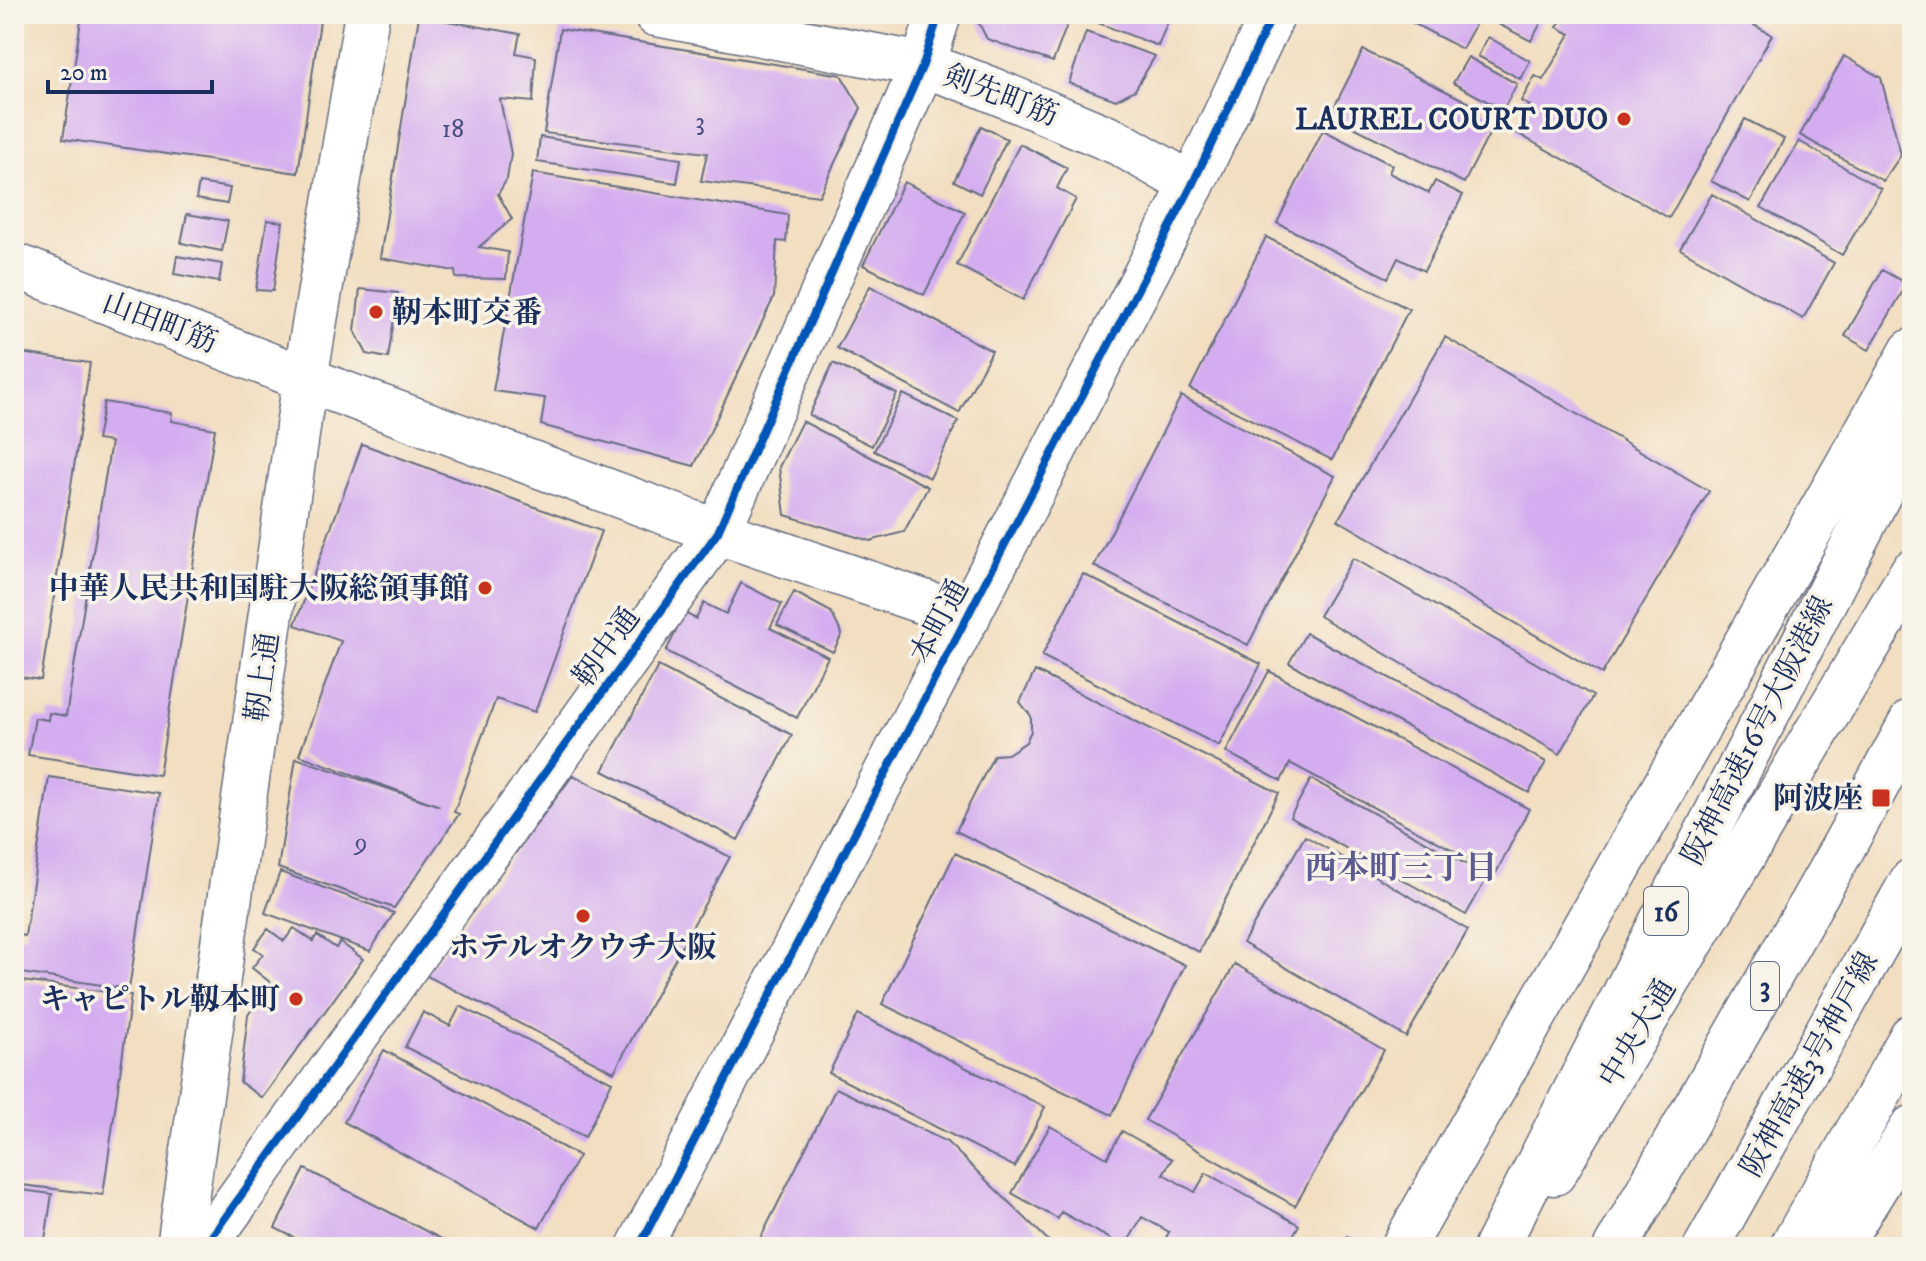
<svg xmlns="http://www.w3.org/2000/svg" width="1926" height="1261" viewBox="0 0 1926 1261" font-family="'IM FELL DW Pica','Noto Serif JP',serif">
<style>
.building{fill:#d4adf0}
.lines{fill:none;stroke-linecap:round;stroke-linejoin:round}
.minor-casing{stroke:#666c80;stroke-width:47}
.tertiary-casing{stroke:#666c80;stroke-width:47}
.primary-casing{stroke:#666c80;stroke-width:47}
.trunk-casing{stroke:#666c80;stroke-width:47}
.motorway-casing{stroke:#666c80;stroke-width:47}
.minor{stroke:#fff;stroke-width:44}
.tertiary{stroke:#fff;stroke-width:44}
.primary{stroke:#fff;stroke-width:44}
.trunk{stroke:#fff;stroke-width:44}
.motorway{stroke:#fff;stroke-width:44}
.cycleway-casing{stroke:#f7f3e8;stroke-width:13}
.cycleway{stroke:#0057b8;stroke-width:8}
.poi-dot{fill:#c8321e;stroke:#f7f3e8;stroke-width:3}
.labels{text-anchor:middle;stroke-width:7;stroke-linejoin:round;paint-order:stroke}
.number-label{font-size:26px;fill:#494e82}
.shield{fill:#f7f3e8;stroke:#5d6a87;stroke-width:2}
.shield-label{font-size:28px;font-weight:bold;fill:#1b2f5e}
.street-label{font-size:30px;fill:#1b2f5e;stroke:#f7f3e8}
.poi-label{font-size:30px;font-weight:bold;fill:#1b2f5e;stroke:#f7f3e8;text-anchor:end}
.neighbourhood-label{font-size:32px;font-weight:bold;fill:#5c5b91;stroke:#f7f3e8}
</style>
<rect width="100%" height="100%" fill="#f7f3e8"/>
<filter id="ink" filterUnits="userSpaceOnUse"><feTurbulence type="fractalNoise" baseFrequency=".0125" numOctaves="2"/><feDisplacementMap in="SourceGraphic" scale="16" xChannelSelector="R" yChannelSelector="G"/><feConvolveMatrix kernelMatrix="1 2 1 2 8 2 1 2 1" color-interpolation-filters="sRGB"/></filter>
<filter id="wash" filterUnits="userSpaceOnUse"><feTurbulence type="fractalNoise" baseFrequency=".006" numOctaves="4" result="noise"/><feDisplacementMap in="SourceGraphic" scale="32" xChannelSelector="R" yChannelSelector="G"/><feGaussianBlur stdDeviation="1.8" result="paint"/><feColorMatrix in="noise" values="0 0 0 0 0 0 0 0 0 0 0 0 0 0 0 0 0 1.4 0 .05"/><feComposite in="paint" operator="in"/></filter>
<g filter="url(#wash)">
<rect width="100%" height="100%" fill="#f2dec0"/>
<g id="blocks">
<path class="building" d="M 82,14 L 321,14 L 298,173 L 63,139 Z
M 974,14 L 1071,14 L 1053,62 L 987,39 Z
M 1096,14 L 1171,14 L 1158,46 L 1093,21 Z
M 1396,14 L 1459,14 L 1476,23 L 1462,49 Z
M 1479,14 L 1546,14 L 1531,41 Z
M 1565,14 L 1734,14 L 1772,35 L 1669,218 L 1515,132 L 1530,106 L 1521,101 L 1535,76 L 1543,80 L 1570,34 L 1557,27 Z
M 419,16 L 520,34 L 516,53 L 536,57 L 533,102 L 500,99 L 511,154 L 507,179 L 498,194 L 512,219 L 479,247 L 508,252 L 506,279 L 456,278 L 455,271 L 380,258 Z
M 560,29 L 841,75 L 861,108 L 819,196 L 701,181 L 707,153 L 544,133 Z
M 1086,32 L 1155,56 L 1135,90 L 1116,100 L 1069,83 Z
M 1488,37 L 1530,61 L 1520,79 L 1478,56 Z
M 1363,50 L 1498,117 L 1464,183 L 1330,115 Z
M 1844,56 L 1881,78 L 1901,155 L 1883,181 L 1800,135 Z
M 1468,57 L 1517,84 L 1503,110 L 1453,83 Z
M 1745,119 L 1784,139 L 1750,202 L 1711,181 Z
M 981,126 L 1007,139 L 980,194 L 954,181 Z
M 1323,130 L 1392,165 L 1389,173 L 1429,193 L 1435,181 L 1463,195 L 1424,271 L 1398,258 L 1388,278 L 1277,223 Z
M 540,137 L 681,159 L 677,183 L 537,162 Z
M 1799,141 L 1881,189 L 1842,255 L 1761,207 Z
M 1020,144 L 1067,168 L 1057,188 L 1076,199 L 1023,300 L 957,265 Z
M 533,173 L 788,215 L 786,242 L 777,241 L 774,297 L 694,466 L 541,425 L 545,398 L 493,391 Z
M 904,182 L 965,212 L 924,295 L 863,265 Z
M 199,183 L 230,188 L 227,204 L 196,199 Z
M 1712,194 L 1834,263 L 1803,319 L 1680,249 Z
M 187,214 L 228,221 L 222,251 L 181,243 Z
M 267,220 L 283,222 L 273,291 L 256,290 Z
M 1266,237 L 1409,309 L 1332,460 L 1190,389 Z
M 177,256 L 222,264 L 219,282 L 174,274 Z
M 1882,270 L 1907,284 L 1869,350 L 1845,336 Z
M 870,286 L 992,351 L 959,413 L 837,348 Z
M 360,289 L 398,293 L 388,358 L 367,354 L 355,331 Z
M 1445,337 L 1709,491 L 1602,674 L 1338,520 Z
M 14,352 L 90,363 L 41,680 L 14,676 Z
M 833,363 L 897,394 L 872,446 L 809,415 Z
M 903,394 L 958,421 L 930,478 L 874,451 Z
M 1181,396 L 1335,476 L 1248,645 L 1094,566 Z
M 104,402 L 172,413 L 171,421 L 215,429 L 159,775 L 28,755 L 35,718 L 48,720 L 49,713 L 66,716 L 111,442 L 97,440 Z
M 802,421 L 928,487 L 904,532 L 870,541 L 785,515 L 779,467 Z
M 362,444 L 601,531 L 535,712 L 496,699 L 454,812 L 459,814 L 394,908 L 278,868 L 296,758 L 440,806 L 299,755 L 341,641 L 295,625 Z
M 1353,558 L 1593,696 L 1560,754 L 1319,616 Z
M 1083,574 L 1261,664 L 1219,746 L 1042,656 Z
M 741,583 L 782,604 L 770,628 L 828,657 L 797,718 L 666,651 L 685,613 L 696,619 L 704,603 L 726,614 Z
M 794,592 L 831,612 L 842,634 L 833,652 L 777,625 Z
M 1306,633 L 1546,762 L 1529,793 L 1289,663 Z
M 658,666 L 792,735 L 738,840 L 603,771 Z
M 1035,671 L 1279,793 L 1199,952 L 956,831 L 994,755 L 1008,754 L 1026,742 L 1031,731 L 1031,716 L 1020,702 Z
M 1269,671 L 1529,809 L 1496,873 L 1290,763 L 1281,781 L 1226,752 Z
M 573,775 L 730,857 L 614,1072 L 425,975 Z
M 49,777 L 159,793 L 129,989 L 14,972 L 14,934 L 25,936 Z
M 1311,779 L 1488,876 L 1466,915 L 1290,817 Z
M 1305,836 L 1468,930 L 1406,1037 L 1243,943 Z
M 955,853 L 1185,965 L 1112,1115 L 882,1004 Z
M 280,872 L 394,913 L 370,951 L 265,913 Z
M 294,928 L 313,941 L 317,935 L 336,948 L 340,942 L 363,959 L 262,1098 L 240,1082 L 248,1015 L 271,983 L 252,968 L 263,954 L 254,948 L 268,929 L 284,941 Z
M 1235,964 L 1384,1050 L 1295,1206 L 1145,1120 Z
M 14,980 L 131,995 L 103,1195 L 14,1184 Z
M 460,1006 L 612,1082 L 585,1137 L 405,1047 L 423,1012 L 450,1026 Z
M 858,1014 L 1045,1107 L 1015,1167 L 829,1073 Z
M 384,1050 L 579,1156 L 539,1228 L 344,1122 Z
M 836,1088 L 947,1142 L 1055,1247 L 756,1247 Z
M 1050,1126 L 1107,1158 L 1122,1131 L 1172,1159 L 1163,1174 L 1195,1192 L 1206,1173 L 1299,1225 L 1287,1247 L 1161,1247 L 1169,1232 L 1142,1217 L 1125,1247 L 1061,1212 L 1058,1219 L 1012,1193 Z
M 305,1169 L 457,1247 L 313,1247 L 275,1228 Z
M 14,1189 L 52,1194 L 44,1247 L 14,1247 Z
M 1347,1236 L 1365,1247 L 1340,1247 Z"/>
</g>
</g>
<g filter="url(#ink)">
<use href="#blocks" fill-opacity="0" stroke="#666c80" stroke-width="2"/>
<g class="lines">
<defs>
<path id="minor" d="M 656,14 L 923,65 L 978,84 L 1119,143 L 1192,185
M 14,265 L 305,379 L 718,532 L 968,617
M 305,379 L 367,14
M 718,532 L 923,65 L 939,14
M 1403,1247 L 1912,351"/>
<path id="tertiary" d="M 179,1247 L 305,379
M 204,1247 L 718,532"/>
<path id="primary" d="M 1554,1173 L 1912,572
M 1792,1247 L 1912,1036"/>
<path id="trunk" d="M 639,1247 L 1192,185 L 1273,14"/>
<path id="motorway" d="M 1496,1247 L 1912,429
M 1616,1247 L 1841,851 L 1912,721
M 1706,1247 L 1912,881
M 1838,1247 L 1912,1128"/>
</defs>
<use href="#minor" class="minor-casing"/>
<use href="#tertiary" class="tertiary-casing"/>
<use href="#primary" class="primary-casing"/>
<use href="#trunk" class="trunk-casing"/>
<use href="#motorway" class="motorway-casing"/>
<use href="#minor" class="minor"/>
<use href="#tertiary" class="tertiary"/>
<use href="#primary" class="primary"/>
<use href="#trunk" class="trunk"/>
<use href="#motorway" class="motorway"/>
<defs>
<path id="cycleway" d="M 204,1247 L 718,532 L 923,65 L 939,14
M 639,1247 L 1192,185 L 1273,14"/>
</defs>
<use href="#cycleway" class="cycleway-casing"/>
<use href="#cycleway" class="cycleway"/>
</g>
</g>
<g class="poi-dot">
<circle cx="1624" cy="119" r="8"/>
<circle cx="376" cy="312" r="8"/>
<circle cx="485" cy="588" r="8"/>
<rect x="1871" y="788" width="20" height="20" rx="4"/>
<circle cx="583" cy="916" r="8"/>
<circle cx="296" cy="999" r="8"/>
</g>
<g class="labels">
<g class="number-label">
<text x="700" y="130">3</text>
<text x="453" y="137">18</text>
<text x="361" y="850">9</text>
</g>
<g class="shield">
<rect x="1644" y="887" width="44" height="48" rx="6"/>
<rect x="1751" y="962" width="28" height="48" rx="6"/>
</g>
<g class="shield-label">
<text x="1666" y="921">16</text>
<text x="1765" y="996">3</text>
</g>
<g class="street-label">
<text transform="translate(1001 95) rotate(21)" y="10">剣先町筋</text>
<text transform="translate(160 322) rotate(21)" y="10">山田町筋</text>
<text transform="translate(939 621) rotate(-62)" y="10">本町通</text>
<text transform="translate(606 647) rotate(-54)" y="10">靭中通</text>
<text transform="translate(262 677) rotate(-82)" y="10">靭上通</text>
<text transform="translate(1757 730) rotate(-63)" y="10">阪神高速16号大阪港線</text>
<text transform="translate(1637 1033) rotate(-59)" y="10">中央大通</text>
<text transform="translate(1809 1064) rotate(-61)" y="10">阪神高速3号神戸線</text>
</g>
<g class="poi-label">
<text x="1608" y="129">LAUREL COURT DUO</text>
<text x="392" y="322" text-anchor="start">靭本町交番</text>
<text x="469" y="598">中華人民共和国駐大阪総領事館</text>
<text x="1863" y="808">阿波座</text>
<text x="583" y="957" text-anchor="middle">ホテルオクウチ大阪</text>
<text x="280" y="1009">キャピトル靱本町</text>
</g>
<g class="neighbourhood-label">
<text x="1401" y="878">西本町三丁目</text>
</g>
</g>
<rect width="1926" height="1261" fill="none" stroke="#f7f3e8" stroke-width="48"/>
<path d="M48 80v12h164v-12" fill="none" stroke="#1b2f5e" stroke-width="4"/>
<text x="60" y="80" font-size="24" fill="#1b2f5e" stroke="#f7f3e8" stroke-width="6" paint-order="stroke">20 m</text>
</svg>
